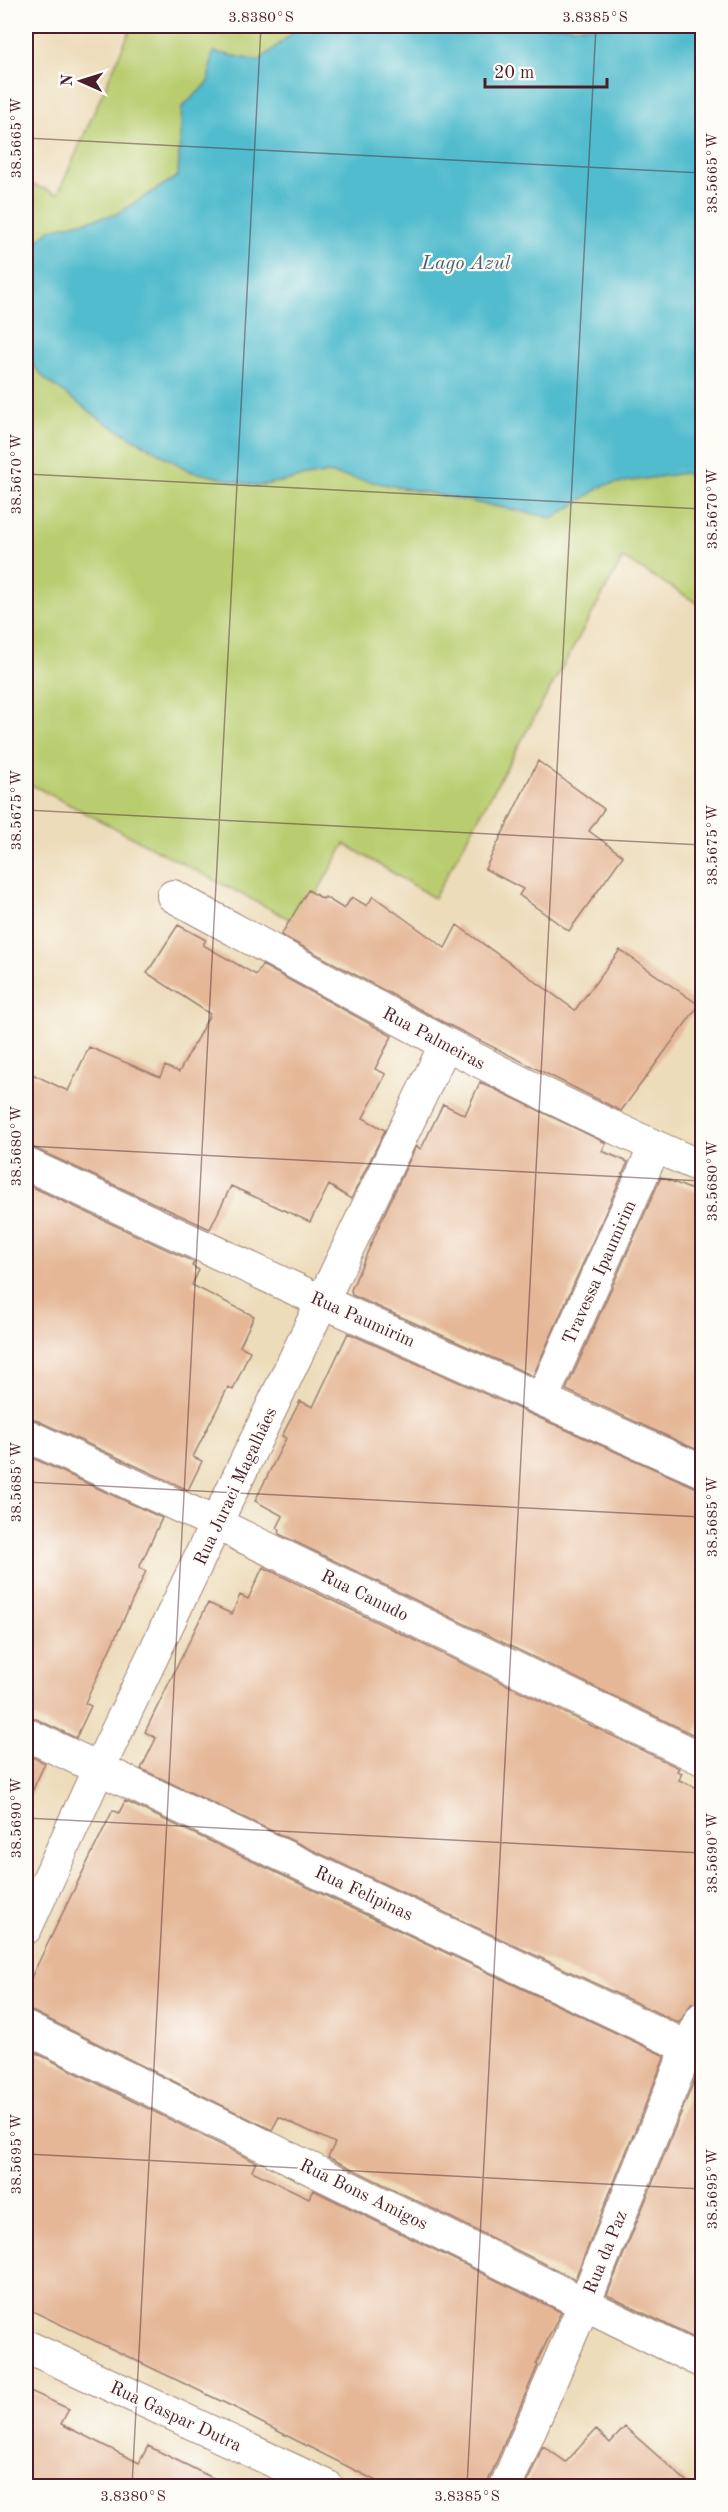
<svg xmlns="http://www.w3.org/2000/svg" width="728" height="2512" viewBox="0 0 728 2512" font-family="'Old Standard TT',serif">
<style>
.green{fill:#b9cd70;stroke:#82764e;stroke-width:1.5}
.water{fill:#51bccd;stroke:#4e6e7c;stroke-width:1.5}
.building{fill:#e5b797}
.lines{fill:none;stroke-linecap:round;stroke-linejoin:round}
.minor-casing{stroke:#9c7e72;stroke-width:34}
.minor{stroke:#fff;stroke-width:32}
.ticks{fill:none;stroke:#4a1f2b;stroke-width:1.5;stroke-opacity:0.45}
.labels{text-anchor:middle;stroke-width:4.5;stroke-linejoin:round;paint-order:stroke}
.street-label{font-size:18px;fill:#4a1f2b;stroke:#fdfcf7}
.water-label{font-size:20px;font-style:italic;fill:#4d5e6c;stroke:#fdfcf7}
.neatline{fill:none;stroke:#4a1f2b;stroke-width:2}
.ticks-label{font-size:15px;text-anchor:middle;fill:#4a1f2b}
</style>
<rect width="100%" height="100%" fill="#fdfcf7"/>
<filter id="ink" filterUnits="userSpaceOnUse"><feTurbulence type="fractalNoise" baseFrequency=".0167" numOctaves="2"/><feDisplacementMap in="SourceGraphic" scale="12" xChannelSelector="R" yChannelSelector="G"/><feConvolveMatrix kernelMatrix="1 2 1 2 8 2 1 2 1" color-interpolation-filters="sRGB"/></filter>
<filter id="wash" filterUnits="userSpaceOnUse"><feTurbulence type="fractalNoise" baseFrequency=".008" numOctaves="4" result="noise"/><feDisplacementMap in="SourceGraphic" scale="24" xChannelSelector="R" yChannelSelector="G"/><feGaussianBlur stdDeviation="1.35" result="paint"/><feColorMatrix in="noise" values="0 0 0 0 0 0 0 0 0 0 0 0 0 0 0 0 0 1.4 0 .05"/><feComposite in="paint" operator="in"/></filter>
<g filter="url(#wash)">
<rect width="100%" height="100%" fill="#eddcba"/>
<path class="green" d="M 132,26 L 301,26 L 259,61 L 213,52 L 208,83 L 182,107 L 178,176 L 117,214 L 51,229 L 26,250 L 26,182 L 58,194 Z
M 26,357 L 45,379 L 103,421 L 190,471 L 257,486 L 328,473 L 554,518 L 604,485 L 684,473 L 702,478 L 702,606 L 623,558 L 434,898 L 345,844 L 299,924 L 26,782 Z"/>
<path class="water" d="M 301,26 L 702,26 L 702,478 L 684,473 L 604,485 L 554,518 L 328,473 L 257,486 L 190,471 L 103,421 L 45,379 L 26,357 L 26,250 L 51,229 L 117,214 L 178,176 L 182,107 L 208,83 L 213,52 L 259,61 Z"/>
<g id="blocks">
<path class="building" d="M 538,761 L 604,809 L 589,831 L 623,856 L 569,931 L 519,895 L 523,889 L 485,869 Z
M 308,890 L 323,899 L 325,897 L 344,909 L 352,897 L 367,906 L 373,896 L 445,948 L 457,925 L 575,1010 L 620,950 L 699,1005 L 621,1111 L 443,1022 L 281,935 Z
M 178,925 L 206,940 L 203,945 L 256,975 L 262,965 L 392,1036 L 375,1069 L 386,1074 L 363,1118 L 385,1130 L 351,1199 L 329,1185 L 310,1222 L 231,1186 L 210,1229 L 34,1148 L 26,1146 L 26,1071 L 68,1091 L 89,1047 L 160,1077 L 165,1066 L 179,1072 L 210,1014 L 147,973 Z
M 480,1082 L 606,1143 L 602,1151 L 628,1162 L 533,1376 L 352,1295 L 351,1290 L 382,1219 L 416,1146 L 421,1149 L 443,1104 L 465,1115 Z
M 661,1177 L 702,1194 L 702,1452 L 566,1390 Z
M 26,1184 L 194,1262 L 192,1266 L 199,1270 L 192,1285 L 254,1316 L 240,1346 L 250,1351 L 233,1390 L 228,1387 L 193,1457 L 202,1461 L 188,1490 L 34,1419 L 26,1417 Z
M 348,1333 L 695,1487 L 702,1489 L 702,1719 L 694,1735 L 279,1534 L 280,1530 L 277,1528 L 283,1516 L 255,1501 L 286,1438 L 282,1436 L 300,1401 L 313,1407 Z
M 26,1455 L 162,1518 L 139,1568 L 146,1571 L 85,1703 L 91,1706 L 76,1738 L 34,1718 L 26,1716 Z
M 263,1567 L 679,1768 L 677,1771 L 682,1773 L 679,1780 L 702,1790 L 702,2000 L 691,2004 L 679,2023 L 141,1769 L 156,1738 L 145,1732 L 208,1603 L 232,1614 L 240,1595 L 248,1599 Z
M 26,1754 L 45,1763 L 26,1805 Z
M 125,1801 L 665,2056 L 575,2279 L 328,2157 L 335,2143 L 279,2117 L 272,2130 L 34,2012 L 26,2010 L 26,1988 L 113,1810 L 119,1813 Z
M 26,2048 L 256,2162 L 252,2171 L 309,2198 L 313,2190 L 561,2312 L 536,2364 L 538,2365 L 489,2479 L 488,2487 L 388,2487 L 248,2416 L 248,2414 L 26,2308 Z
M 698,2071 L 702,2072 L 702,2342 L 607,2295 Z
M 26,2389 L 69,2409 L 61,2424 L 139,2463 L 148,2446 L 231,2487 L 26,2487 Z
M 625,2427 L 693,2487 L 525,2487 L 543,2446 L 566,2462 L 596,2429 L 610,2443 Z"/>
</g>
</g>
<g filter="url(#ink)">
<use href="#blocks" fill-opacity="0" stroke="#9c7e72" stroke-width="1.5"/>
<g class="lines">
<defs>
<path id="minor" d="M 173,896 C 347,991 520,1089 702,1167
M 26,1164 L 321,1301 L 702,1471
M 542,1399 L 655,1146
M 26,1435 L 217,1524 L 702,1759
M 26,1734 L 702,2054
M 26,1928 L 99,1768 L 445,1045
M 26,2028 L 702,2362
M 26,2346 L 327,2486
M 506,2486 L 585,2302 L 688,2047 L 702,2018"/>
</defs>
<use href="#minor" class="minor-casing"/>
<use href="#minor" class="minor"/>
</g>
</g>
<path class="ticks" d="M 26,138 L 702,173M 26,474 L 702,509M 26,810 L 702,845M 26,1146 L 702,1181M 26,1482 L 702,1517M 26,1818 L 702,1853M 26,2154 L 702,2189M 132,2486 L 261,26M 467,2486 L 596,26"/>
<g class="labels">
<g class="street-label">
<text transform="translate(434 1038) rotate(28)" y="6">Rua Palmeiras</text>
<text transform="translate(599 1272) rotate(-66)" y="6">Travessa Ipaumirim</text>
<text transform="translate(363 1319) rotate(24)" y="6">Rua Paumirim</text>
<text transform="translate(235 1486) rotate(-65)" y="6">Rua Juraci Magalhães</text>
<text transform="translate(365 1595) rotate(26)" y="6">Rua Canudo</text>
<text transform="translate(364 1893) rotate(25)" y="6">Rua Felipinas</text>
<text transform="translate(364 2194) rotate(26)" y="6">Rua Bons Amigos</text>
<text transform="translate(605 2252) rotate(-68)" y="6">Rua da Paz</text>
<text transform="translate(176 2416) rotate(25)" y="6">Rua Gaspar Dutra</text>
</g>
<g class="water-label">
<text x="466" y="269">Lago Azul</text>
</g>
</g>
<rect width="728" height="2512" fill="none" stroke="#fdfcf7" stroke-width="66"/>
<g transform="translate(81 81) rotate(273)" stroke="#fdfcf7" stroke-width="4.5" paint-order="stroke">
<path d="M0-4.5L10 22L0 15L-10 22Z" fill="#4a1f2b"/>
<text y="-9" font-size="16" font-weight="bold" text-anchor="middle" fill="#4a1f2b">N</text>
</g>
<path d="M485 78v9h122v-9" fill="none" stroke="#4a1f2b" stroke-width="3"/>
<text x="494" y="78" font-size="18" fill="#4a1f2b" stroke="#fdfcf7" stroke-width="4.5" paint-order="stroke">20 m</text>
<rect x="33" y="33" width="662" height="2446" class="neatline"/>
<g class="ticks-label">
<text x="261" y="22">3.8380°S</text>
<text x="595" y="22">3.8385°S</text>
<text transform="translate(16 138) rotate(-90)" y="5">38.5665°W</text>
<text transform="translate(712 173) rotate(-90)" y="5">38.5665°W</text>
<text transform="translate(16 474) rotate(-90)" y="5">38.5670°W</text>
<text transform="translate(712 509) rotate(-90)" y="5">38.5670°W</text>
<text transform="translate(16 810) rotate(-90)" y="5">38.5675°W</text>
<text transform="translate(712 845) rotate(-90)" y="5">38.5675°W</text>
<text transform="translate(16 1146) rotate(-90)" y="5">38.5680°W</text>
<text transform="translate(712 1181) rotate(-90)" y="5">38.5680°W</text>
<text transform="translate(16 1482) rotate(-90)" y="5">38.5685°W</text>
<text transform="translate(712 1517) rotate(-90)" y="5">38.5685°W</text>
<text transform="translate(16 1818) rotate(-90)" y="5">38.5690°W</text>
<text transform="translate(712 1853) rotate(-90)" y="5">38.5690°W</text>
<text transform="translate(16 2154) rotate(-90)" y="5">38.5695°W</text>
<text transform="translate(712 2189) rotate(-90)" y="5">38.5695°W</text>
<text x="133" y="2501">3.8380°S</text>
<text x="467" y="2501">3.8385°S</text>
</g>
</svg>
